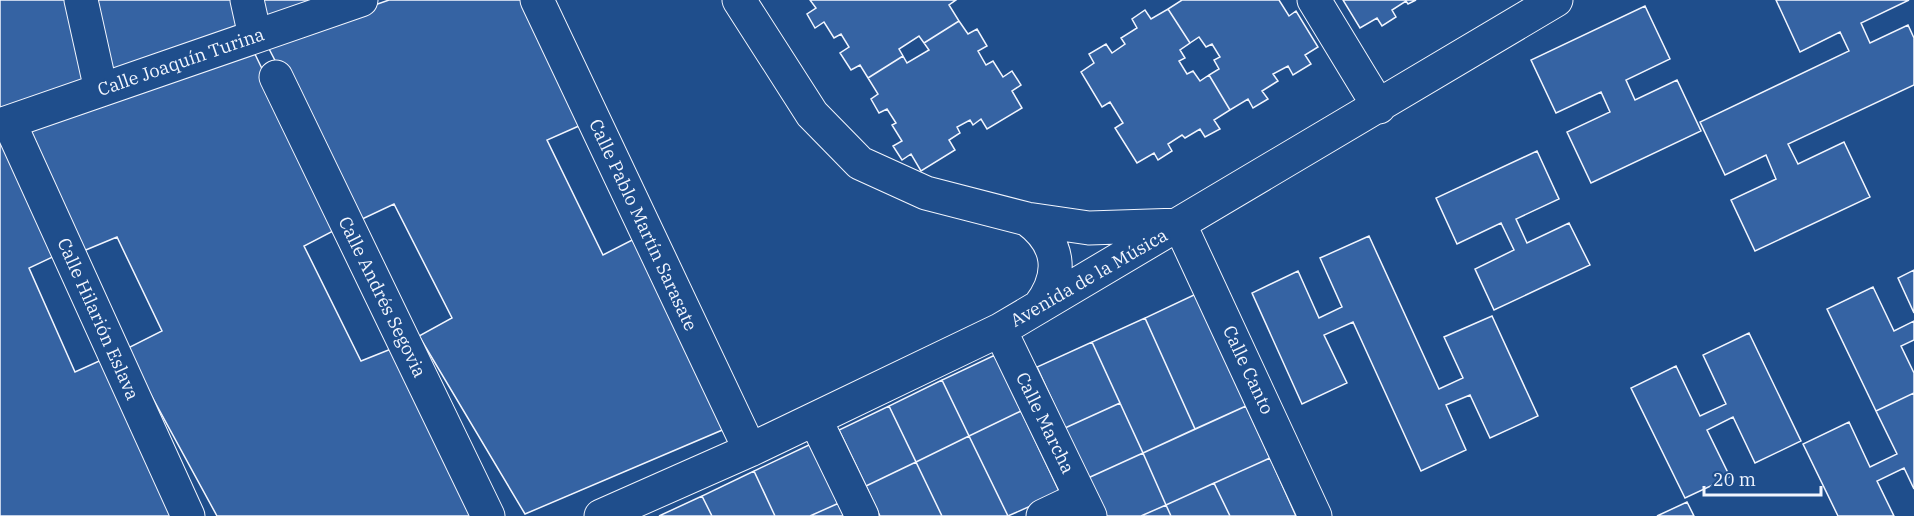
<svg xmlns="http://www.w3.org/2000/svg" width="1914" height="516" viewBox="0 0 1914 516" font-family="'IBM Plex Serif',serif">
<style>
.building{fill:#3563a3;stroke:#f2f6ff;stroke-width:1.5}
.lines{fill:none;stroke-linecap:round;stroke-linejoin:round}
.minor-casing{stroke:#f2f6ff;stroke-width:35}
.minor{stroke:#1f4e8c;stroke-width:33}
.labels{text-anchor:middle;stroke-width:4.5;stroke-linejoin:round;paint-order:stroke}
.street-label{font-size:18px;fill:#f2f6ff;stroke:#1f4e8c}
</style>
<rect width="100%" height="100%" fill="#1f4e8c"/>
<path class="building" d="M 0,0 L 69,0 L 87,78 L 0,111 Z
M 88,0 L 237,0 L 244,33 L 105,79 Z
M 255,0 L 327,0 L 260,24 Z
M 389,0 L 523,0 L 581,125 L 547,140 L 603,255 L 638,237 L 727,428 L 525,514 L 419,336 L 452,318 L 394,204 L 358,221 L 266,43 Z
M 810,0 L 956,0 L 949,5 L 959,21 L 924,43 L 919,36 L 899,49 L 903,56 L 868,78 L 860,65 L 851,70 L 840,53 L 849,47 L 841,34 L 834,38 L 824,22 L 815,28 L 807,14 L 816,8 Z
M 1182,0 L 1279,0 L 1289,16 L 1296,11 L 1318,47 L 1305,55 L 1311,64 L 1293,75 L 1288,66 L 1273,74 L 1278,81 L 1262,91 L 1268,99 L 1253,108 L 1248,99 L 1230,110 L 1209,75 L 1219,69 L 1214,60 L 1220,57 L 1212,44 L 1206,47 L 1199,37 L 1190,43 L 1168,9 Z
M 1343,0 L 1416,0 L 1408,4 L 1406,1 L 1392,10 L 1396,17 L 1382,26 L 1377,18 L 1360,28 Z
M 1776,0 L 1909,0 L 1861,23 L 1870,43 L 1908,25 L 1914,38 L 1914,85 L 1788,144 L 1798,164 L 1844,142 L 1870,197 L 1755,251 L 1731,200 L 1776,179 L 1766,155 L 1725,175 L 1700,122 L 1849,51 L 1840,32 L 1800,52 Z
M 1645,6 L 1670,59 L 1626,80 L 1635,100 L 1677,80 L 1701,131 L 1591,183 L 1567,132 L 1610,112 L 1601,92 L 1556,113 L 1531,60 Z
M 1168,9 L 1190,43 L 1180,50 L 1185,58 L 1179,61 L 1187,74 L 1193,71 L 1200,81 L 1209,75 L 1230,110 L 1214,120 L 1220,129 L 1205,137 L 1200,129 L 1185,138 L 1182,135 L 1168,144 L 1172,151 L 1158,160 L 1154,153 L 1137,163 L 1115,128 L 1123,123 L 1110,102 L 1102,107 L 1081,72 L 1094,63 L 1089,54 L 1106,44 L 1112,53 L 1125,44 L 1121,38 L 1137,28 L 1132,19 L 1145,10 L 1151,19 Z
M 959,21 L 968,34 L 977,29 L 987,46 L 978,51 L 986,65 L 993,61 L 1003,77 L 1012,71 L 1021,85 L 1012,91 L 1022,108 L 987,129 L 981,119 L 973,125 L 970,120 L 957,127 L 960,133 L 949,140 L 955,150 L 921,171 L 911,154 L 902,160 L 893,146 L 902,141 L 892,125 L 896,123 L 887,109 L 879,113 L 871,99 L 878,94 L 868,78 L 903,56 L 907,63 L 929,50 L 924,43 Z
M 252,48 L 339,228 L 304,246 L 361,361 L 401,345 L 475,516 L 217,516 L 126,349 L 162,331 L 117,237 L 81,252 L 19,124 Z
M 0,138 L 59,254 L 29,268 L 75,372 L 108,357 L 182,516 L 0,516 Z
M 1537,151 L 1559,199 L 1516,219 L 1527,243 L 1569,223 L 1590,265 L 1494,310 L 1475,269 L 1514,250 L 1501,223 L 1457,244 L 1436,198 Z
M 1369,236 L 1439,389 L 1463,378 L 1444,337 L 1492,316 L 1538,416 L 1490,438 L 1470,395 L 1446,405 L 1466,450 L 1421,471 L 1353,322 L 1324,335 L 1347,383 L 1302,404 L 1252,293 L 1298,271 L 1319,318 L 1342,307 L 1320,258 Z
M 1914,270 L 1914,313 L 1898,278 Z
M 1873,287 L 1894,331 L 1914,321 L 1914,340 L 1901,346 L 1914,373 L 1914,393 L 1876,411 L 1827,309 Z
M 1196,294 L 1246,406 L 1195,429 L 1145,318 Z
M 1145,318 L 1195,429 L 1143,453 L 1092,342 Z
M 1749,333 L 1801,441 L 1755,463 L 1733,417 L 1707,430 L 1730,477 L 1685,498 L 1631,388 L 1676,366 L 1700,416 L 1726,404 L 1703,355 Z
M 1092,342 L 1120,403 L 1065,428 L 1037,367 Z
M 995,355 L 1021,411 L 969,436 L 942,380 Z
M 942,380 L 969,436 L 916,462 L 889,406 Z
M 1914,393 L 1914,489 L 1904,468 L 1877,481 L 1894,516 L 1838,516 L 1803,444 L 1849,422 L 1870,467 L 1897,454 L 1876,411 Z
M 1120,403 L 1143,453 L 1088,478 L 1065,428 Z
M 889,406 L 916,462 L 866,486 L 839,430 Z
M 1246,406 L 1270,458 L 1166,505 L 1143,453 Z
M 1021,411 L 1060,493 L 1008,516 L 969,436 Z
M 969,436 L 1008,516 L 942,516 L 916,462 Z
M 811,444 L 839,503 L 810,516 L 775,516 L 754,471 Z
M 1143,453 L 1166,505 L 1141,516 L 1105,516 L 1088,478 Z
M 1270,458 L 1296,516 L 1230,516 L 1214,483 Z
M 916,462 L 942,516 L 880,516 L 866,486 Z
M 754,471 L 775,516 L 712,516 L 702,496 Z
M 1214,483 L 1230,516 L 1171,516 L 1166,505 Z
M 702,496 L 712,516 L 659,516 Z
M 1687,502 L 1694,516 L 1657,516 Z
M 839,503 L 845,516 L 810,516 Z
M 1166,505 L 1171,516 L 1141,516 Z"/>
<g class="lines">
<defs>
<path id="minor" d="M 81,0 L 101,90
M 247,0 L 255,36
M 537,0 L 750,450
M 739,0 L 812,114 L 860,163 L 926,193 L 1027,219 L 1089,228 L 1180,225 L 1315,516
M 1314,0 L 1379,107
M 276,77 L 488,516
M 9,122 L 188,516
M 0,125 L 361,0
M 1027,219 C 1060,243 1064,274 1039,307
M 1000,330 L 1090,516
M 815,419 L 862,516
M 601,516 L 750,450 L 1000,330 L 1556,0
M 1043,516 L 1081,498"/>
</defs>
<use href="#minor" class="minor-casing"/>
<use href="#minor" class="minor"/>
</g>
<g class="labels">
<g class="street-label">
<text transform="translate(181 62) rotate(-19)" y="6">Calle Joaquín Turina</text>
<text transform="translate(643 225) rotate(65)" y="6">Calle Pablo Martín Sarasate</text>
<text transform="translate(1089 278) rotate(-30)" y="6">Avenida de la Música</text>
<text transform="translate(382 297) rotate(64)" y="6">Calle Andrés Segovia</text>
<text transform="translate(98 319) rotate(66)" y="6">Calle Hilarión Eslava</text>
<text transform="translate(1248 370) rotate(65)" y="6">Calle Canto</text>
<text transform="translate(1045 423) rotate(64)" y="6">Calle Marcha</text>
</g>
</g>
<path d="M1704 486v9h117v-9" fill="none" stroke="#f2f6ff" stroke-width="3"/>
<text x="1713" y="486" font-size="18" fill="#f2f6ff" stroke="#1f4e8c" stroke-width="4.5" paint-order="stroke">20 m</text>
</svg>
